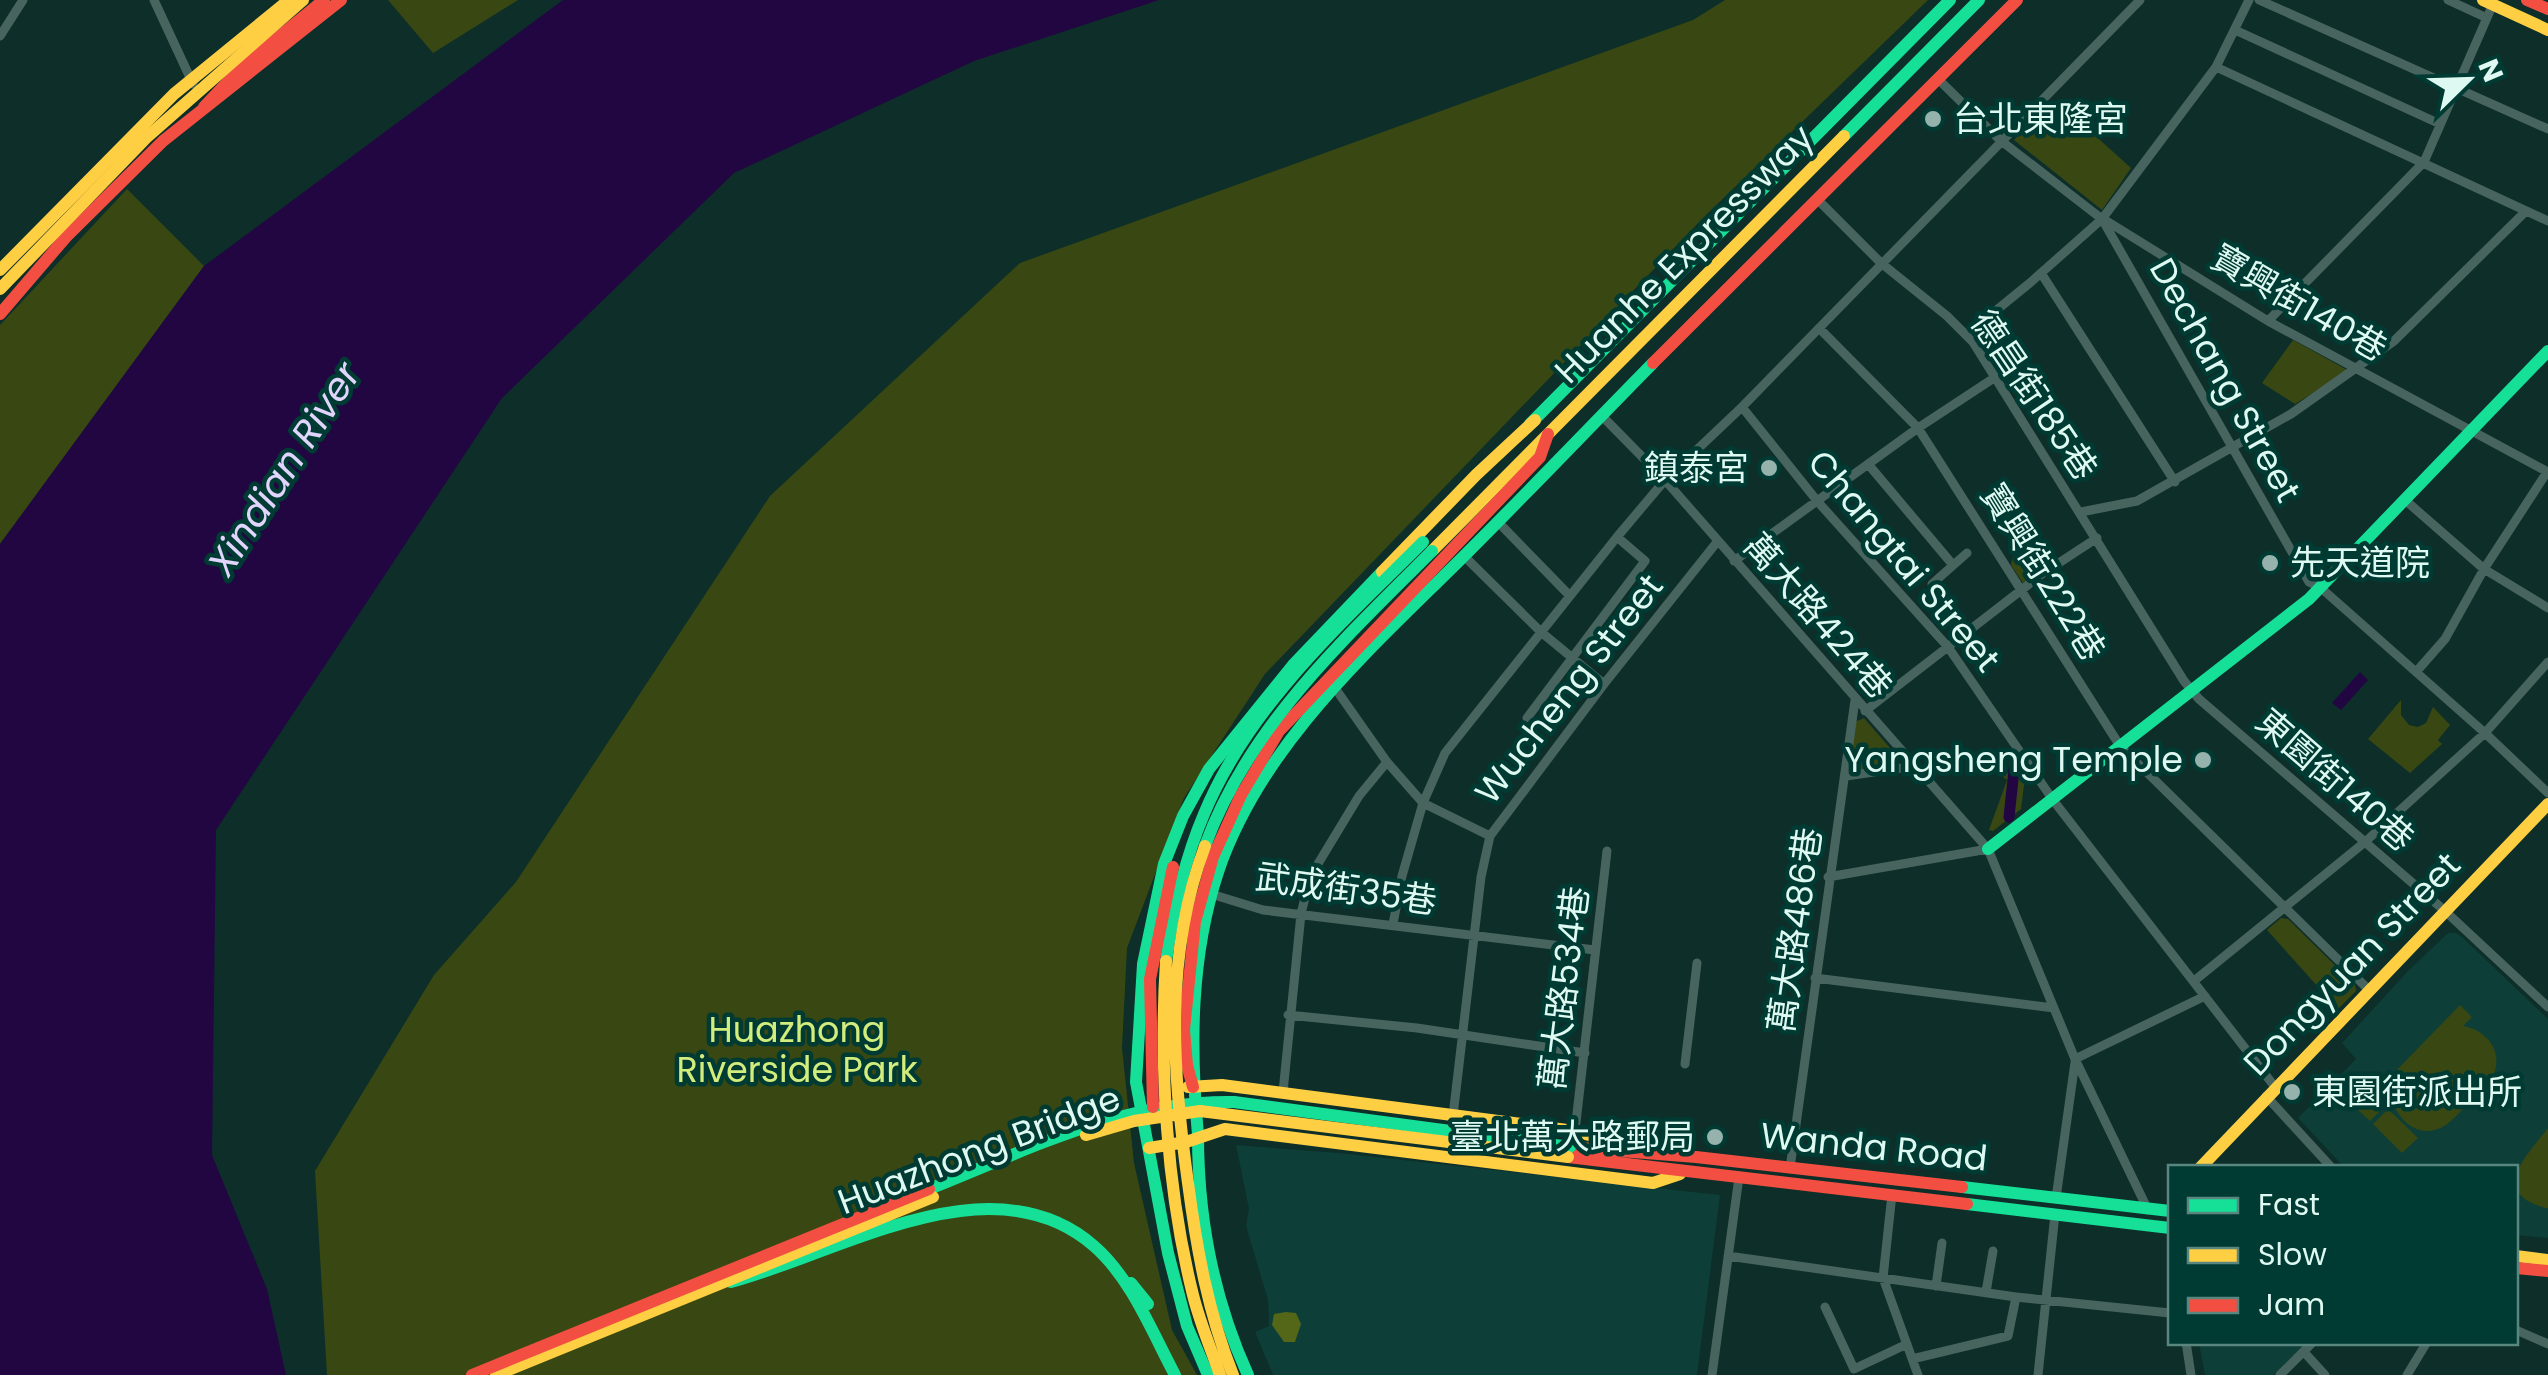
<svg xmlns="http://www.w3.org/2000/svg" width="2548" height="1375" viewBox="0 0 2548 1375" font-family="Poppins,'Noto Sans TC',sans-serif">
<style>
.built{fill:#0d3e37}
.green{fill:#394812}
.forest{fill:#546719}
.water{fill:#220642}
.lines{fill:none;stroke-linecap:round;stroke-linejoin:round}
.canal{stroke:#220642;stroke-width:11}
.street{stroke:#48645f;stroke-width:9}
.fast{stroke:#16e098;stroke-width:12}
.slow{stroke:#ffcf43;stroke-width:12}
.jam{stroke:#f24e42;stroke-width:12}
.fast-bridge{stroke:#16e098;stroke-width:12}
.slow-bridge{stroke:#ffcf43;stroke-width:12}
.jam-bridge{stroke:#f24e42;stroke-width:12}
.poi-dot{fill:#95b2ac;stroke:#003b33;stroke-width:4}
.labels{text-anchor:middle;stroke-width:9;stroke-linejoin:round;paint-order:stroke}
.poi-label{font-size:35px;fill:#def9f2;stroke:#003b33;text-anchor:start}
.street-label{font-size:35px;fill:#def9f2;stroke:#003b33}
.park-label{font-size:35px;fill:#d3ed7d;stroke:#003b33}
.water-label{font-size:38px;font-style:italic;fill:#e2d5fd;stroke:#003b33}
</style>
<rect width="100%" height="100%" fill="#0d2e29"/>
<path class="built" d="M 2448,933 L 2456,933 L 2462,937 L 2548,1019 L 2548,1238 L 2516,1235 L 2516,1168 L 2344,1167 L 2298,1118 L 2356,1059 L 2342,1043 L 2408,971 Z
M 1236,1145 L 1339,1153 L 1720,1195 L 1697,1375 L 1273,1375 L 1255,1332 L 1269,1326 L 1268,1300 L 1246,1226 L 1249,1209 Z
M 2199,1343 L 2306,1343 L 2274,1375 L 2205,1375 Z"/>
<path class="green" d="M 388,0 L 518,0 L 433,53 Z
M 1725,0 L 1928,0 L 1704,217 L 1265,674 L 1184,798 L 1127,948 L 1122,1048 L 1134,1163 L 1172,1330 L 1197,1375 L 327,1375 L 315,1171 L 434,975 L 516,882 L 770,496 L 1020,263 L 1693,20 Z
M 2050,104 L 2079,136 L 2090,131 L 2131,168 L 2102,210 L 2014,140 Z
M 127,189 L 204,266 L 0,544 L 0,325 Z
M 2293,340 L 2349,371 L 2295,404 L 2262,383 Z
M 2014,507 L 2033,549 L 2038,571 L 2023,583 L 2011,565 L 2016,544 L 2006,514 Z
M 2401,700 L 2401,715 L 2409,725 L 2418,727 L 2426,723 L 2433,707 L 2450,725 L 2438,740 L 2442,744 L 2410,773 L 2368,739 Z
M 1864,718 L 1897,756 L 1894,765 L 1855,772 L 1848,766 L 1855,722 Z
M 2021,762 L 2026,769 L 2021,809 L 1993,831 L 1989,830 L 2007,780 L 2003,777 Z
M 2281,918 L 2288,919 L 2355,985 L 2356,991 L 2338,1009 L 2267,930 Z
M 2460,1005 L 2472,1017 L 2463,1026 C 2488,1030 2506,1055 2491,1079 C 2485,1088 2476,1095 2469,1102 C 2462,1110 2454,1119 2446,1125 C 2421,1141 2398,1122 2392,1099 L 2370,1121 L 2358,1110 Z
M 2388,1109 L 2418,1138 L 2402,1153 L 2373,1124 Z
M 2548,1128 L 2548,1208 L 2546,1208 C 2489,1193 2525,1157 2548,1128 Z"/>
<path class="forest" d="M 1286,1312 L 1296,1313 L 1301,1324 L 1295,1342 L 1284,1342 L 1272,1325 L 1274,1314 Z"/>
<path class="water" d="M 563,0 L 1159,0 L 974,61 L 734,173 L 502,398 L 216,830 L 212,1155 L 267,1289 L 286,1375 L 0,1375 L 0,544 L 204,266 Z
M 2360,672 L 2368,680 L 2341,710 L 2332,703 Z"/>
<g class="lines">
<path class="canal" d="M 2009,817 L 2014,770"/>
<path class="street" d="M 154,0 L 193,84
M 2259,0 L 2548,129
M 2448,0 L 2487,18
M 2235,30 L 2440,124
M 0,36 L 23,0
M 2216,67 L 2548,221
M 1938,79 L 2000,140 L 2102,219 L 2309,582 L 2321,588 L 2485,733 L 2548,793
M 1817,199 L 1881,263 L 1947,316 L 1973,342 L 2184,681 L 2199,699 L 2445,911 L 2548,1007
M 2105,220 L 2268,321 L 2548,472
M 2041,273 L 2175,482
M 2268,321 L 2424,162 L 2493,4
M 1819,328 L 1918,428 L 2120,746 L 2369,990
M 1966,335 L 2031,282 L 2102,219 L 2216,67 L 2249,0
M 1742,407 L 1818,502 L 1948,647 L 2053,800 L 2275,1087
M 1601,415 L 1665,480 L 1988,849 L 2075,1059 L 2148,1210
M 1868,464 L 1953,565
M 2405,500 L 2484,569 L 2548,608
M 2081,512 L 2137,501 L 2291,414 L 2394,341 L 2526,211
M 1498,522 L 1570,596
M 1464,556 L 1541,632 L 1604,684
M 1734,561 L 1918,428 L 1994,378
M 1932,584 L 1967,553
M 2416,672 L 2445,639 L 2484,569 L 2547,472
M 1335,688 L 1387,762 L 1423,803 L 1490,836
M 1865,711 L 2042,574 L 2097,538
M 1527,718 L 1645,561 L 1617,537
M 1846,776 L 1915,766
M 1828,877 L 1988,849
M 1211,894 L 1263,910 L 1595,950
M 1393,924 L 1402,876 L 1423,803 L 1445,753 L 1617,537 L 1665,480 L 1742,407 L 2140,0
M 1815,978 L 2054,1008
M 2194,981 L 2365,842 L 2485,733 L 2548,662
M 1288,1015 L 1417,1028 L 1585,1053
M 2075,1059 L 2205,996
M 1685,1064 L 1697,963
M 1283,1092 L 1301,914 L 1310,877 L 1359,796 L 1387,762
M 2266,1096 L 2332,1168
M 1453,1116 L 1481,877 L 1490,836 L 1604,684 L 1717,542
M 1575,1131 L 1607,851
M 1790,1168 L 1855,700
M 1892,1194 L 1883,1278 L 1918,1375
M 2056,1198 L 2075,1062
M 1728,1256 L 2016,1297 L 2170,1313
M 1936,1286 L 1942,1243
M 1986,1292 L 1993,1251
M 1825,1307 L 1854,1369 L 1907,1344
M 2516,1330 L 2548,1344
M 2186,1342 L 2191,1375
M 2304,1352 L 2325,1375
M 1912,1359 L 2008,1336 L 2016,1297
M 1712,1375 L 1739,1177
M 2038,1375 L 2055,1214
M 2280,1375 L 2313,1342
M 2407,1375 L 2427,1342"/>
<path class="fast" d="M 1844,136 L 1979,0
M 1530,424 L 1950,0
M 1988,849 L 2309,599 L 2548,351
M 1198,1135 C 1190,1047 1190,957 1218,872 C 1262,742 1373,647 1467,553 C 1530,490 1591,426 1653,363
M 1198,1135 C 1198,1220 1213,1298 1248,1375
M 1962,1187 L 2170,1211
M 1967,1204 L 2170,1228
M 731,1282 C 840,1253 992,1157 1094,1246 C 1131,1278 1152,1332 1175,1375
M 1131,1283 L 1148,1304
M 1208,1375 L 1187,1326 L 1168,1253 L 1136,1082 L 1143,964 L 1164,864 L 1183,816 L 1209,769 L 1293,665 L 1382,572"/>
<path class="slow" d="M 2483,0 L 2548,30
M 0,270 L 174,94 L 289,0
M 1432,551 L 1844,136
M 1382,572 L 1476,475 L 1535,420
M 1188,1087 L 1222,1085 L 1575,1131 L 1603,1139 L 1648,1145
M 1149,1148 L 1186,1142 L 1225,1129 L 1653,1183 L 1680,1174
M 2200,1168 L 2548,804
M 2516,1256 L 2548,1260"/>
<path class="jam" d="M 2527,0 L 2548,9
M 204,107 L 244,65 L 324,0
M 0,314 L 66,237 L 163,141 L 341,0
M 1653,363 L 2017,0
M 1193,1087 L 1187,1065 L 1184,1030 L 1195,922 L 1213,857 L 1241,795 L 1279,731 L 1540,457 L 1548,434
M 1570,1147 L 1696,1157 L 1962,1187
M 1568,1157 L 1967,1204
M 2516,1268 L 2548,1271"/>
<path class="fast-bridge" d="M 1205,846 C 1249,725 1344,640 1432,551
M 1166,961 C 1173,911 1184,861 1204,814 C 1249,705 1342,623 1423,542
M 929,1189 C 1030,1149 1123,1100 1234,1102 L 1570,1147"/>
<path class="slow-bridge" d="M 0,289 L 146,138 L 303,0
M 1205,846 C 1164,956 1172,1069 1188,1183 C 1197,1251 1208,1312 1233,1375
M 1166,961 C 1159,1069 1167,1191 1193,1295 C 1200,1323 1211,1349 1220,1375
M 1086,1135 L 1134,1121 L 1200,1111 L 1568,1157
M 496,1375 L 933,1197"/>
<path class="jam-bridge" d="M 1153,1107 L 1150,979 L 1173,867
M 472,1375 L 929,1189"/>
</g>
<g class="poi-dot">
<circle cx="1933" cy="119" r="10"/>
<circle cx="1769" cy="468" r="10"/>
<circle cx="2270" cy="563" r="10"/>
<circle cx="2203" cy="760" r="10"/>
<circle cx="2292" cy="1092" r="10"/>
<circle cx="1715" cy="1137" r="10"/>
</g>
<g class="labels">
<g class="poi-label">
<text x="1953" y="131">台北東隆宮</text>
<text x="1749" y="480" text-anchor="end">鎮泰宮</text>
<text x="2290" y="575">先天道院</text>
<text x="2183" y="772" text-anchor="end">Yangsheng Temple</text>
<text x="2312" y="1104">東園街派出所</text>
<text x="1695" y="1149" text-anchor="end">臺北萬大路郵局</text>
</g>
<g class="street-label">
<text transform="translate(1684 254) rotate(-45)" y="12">Huanhe Expressway</text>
<text transform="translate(2299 303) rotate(30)" y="12">寶興街140巷</text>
<text transform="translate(2225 380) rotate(61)" y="12">Dechang Street</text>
<text transform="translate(2034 395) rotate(56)" y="12">德昌街185巷</text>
<text transform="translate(1904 561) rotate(50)" y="12">Changtai Street</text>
<text transform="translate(2043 572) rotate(58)" y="12">寶興街222巷</text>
<text transform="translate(1818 616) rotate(49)" y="12">萬大路424巷</text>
<text transform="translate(1569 689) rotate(-52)" y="12">Wucheng Street</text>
<text transform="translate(2335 780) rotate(41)" y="12">東園街140巷</text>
<text transform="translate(1346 889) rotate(8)" y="12">武成街35巷</text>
<text transform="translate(1795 930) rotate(-82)" y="12">萬大路486巷</text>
<text transform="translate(2352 964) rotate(-46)" y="12">Dongyuan Street</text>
<text transform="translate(1564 988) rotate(-83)" y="12">萬大路534巷</text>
<text transform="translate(1874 1147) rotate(6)" y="12">Wanda Road</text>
<text transform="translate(979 1150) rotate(-21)" y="12">Huazhong Bridge</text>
</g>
<g class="park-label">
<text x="797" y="1042">Huazhong<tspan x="797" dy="40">Riverside Park</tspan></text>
</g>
<g class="water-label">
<text transform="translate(284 469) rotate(-57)" y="13">Xindian River</text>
</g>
</g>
<rect x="2168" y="1165" width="350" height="180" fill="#003b33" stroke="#59877f" stroke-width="2.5"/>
<rect x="2188" y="1198" width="50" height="15" fill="#16e098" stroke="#59877f" stroke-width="2.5"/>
<text x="2258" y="1215" font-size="30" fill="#def9f2">Fast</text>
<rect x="2188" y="1248" width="50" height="15" fill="#ffcf43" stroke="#59877f" stroke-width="2.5"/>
<text x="2258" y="1265" font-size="30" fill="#def9f2">Slow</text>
<rect x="2188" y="1298" width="50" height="15" fill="#f24e42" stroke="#59877f" stroke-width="2.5"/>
<text x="2258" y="1315" font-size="30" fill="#def9f2">Jam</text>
<g transform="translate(2468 80) rotate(67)" stroke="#003b33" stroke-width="8" paint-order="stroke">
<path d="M0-8L18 38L0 25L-18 38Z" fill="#def9f2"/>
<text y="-15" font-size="28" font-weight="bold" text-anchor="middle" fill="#def9f2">N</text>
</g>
</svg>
